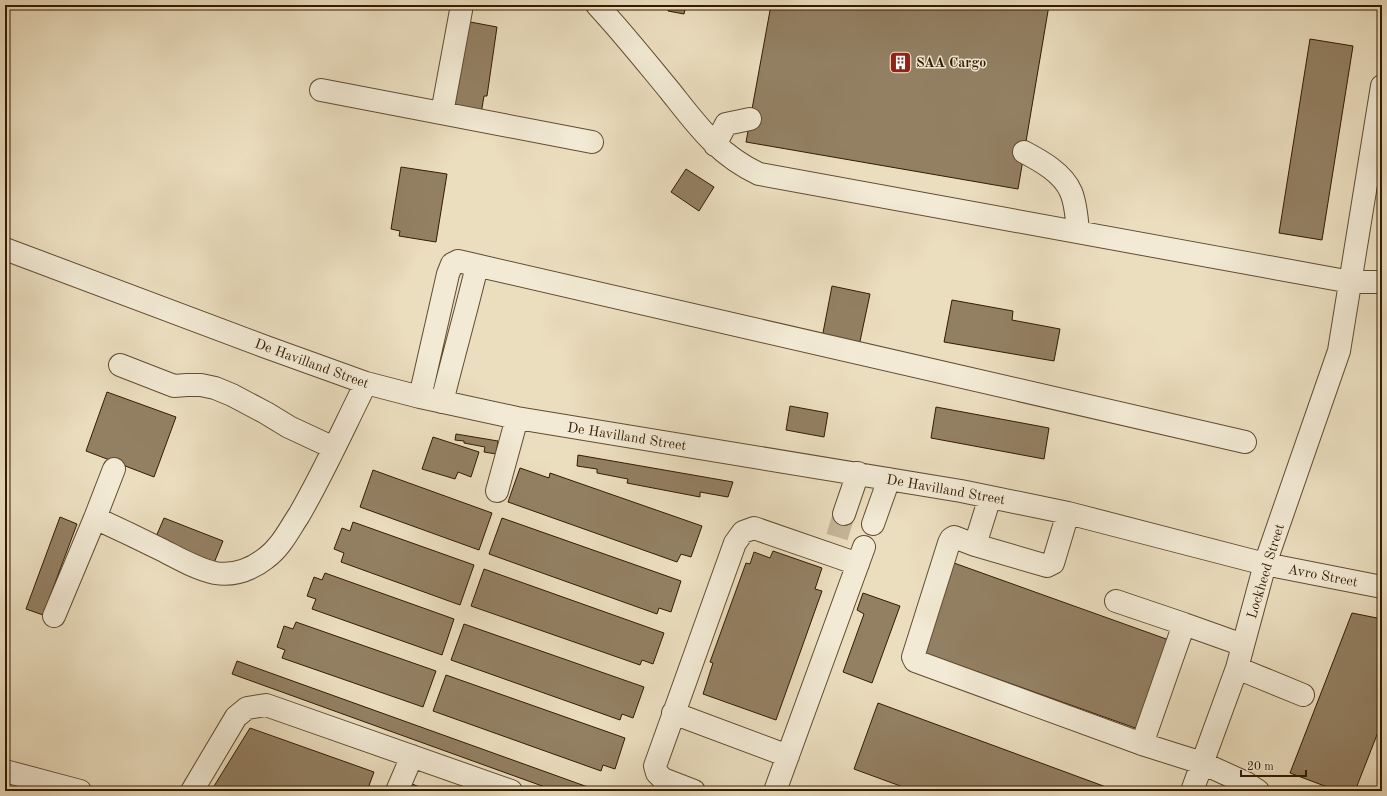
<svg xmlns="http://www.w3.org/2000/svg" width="1387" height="796" viewBox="0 0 1387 796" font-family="'Old Standard TT',serif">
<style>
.building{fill:#938063;stroke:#331b00}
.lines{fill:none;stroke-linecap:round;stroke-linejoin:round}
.minor-tunnel{stroke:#c6b799;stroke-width:22;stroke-dasharray:22 11;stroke-linecap:butt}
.minor-casing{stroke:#614c30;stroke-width:24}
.minor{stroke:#f2ead5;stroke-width:22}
.labels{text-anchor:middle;stroke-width:3;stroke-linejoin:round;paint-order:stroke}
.poi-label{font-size:14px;font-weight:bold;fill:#331b00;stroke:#f2ead5;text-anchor:start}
.street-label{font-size:14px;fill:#331b00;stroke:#f2ead5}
</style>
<rect width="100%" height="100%" fill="#ebdebf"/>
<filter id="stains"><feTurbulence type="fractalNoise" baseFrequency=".005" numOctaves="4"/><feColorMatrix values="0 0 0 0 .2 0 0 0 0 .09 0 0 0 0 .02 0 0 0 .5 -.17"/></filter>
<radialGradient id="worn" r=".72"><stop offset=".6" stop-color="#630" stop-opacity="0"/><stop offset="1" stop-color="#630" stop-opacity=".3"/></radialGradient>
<path class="building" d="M 669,5 L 686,5 L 684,14 L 668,11 Z
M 771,5 L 1049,5 L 1018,189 L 746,142 Z
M 465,21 L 497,27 L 487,96 L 484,96 L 481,114 L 451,109 Z
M 1310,39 L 1353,46 L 1322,240 L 1279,233 Z
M 401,167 L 447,174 L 436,242 L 399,236 L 400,231 L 391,229 Z
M 686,169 L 714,187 L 699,211 L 671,192 Z
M 832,286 L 870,294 L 859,346 L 822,338 Z
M 952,300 L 1013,311 L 1012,320 L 1060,329 L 1054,361 L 944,342 Z
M 107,392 L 176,417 L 154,477 L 86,451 Z
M 790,406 L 828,413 L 824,437 L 786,430 Z
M 936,407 L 1049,428 L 1044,459 L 931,438 Z
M 456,434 L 498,441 L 496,454 L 484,452 L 485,447 L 464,443 L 464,441 L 455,440 Z
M 433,437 L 479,452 L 471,477 L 458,472 L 455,479 L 422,469 Z
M 578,455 L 733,482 L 728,497 L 700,492 L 700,497 L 627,483 L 628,479 L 597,473 L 597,469 L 577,466 Z
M 520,468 L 549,478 L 550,473 L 702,526 L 691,557 L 681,554 L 677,562 L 508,502 Z
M 373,470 L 492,513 L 479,550 L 360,507 Z
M 60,517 L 77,524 L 43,615 L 26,609 Z
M 164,518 L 223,541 L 214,563 L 155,539 Z
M 502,518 L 681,581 L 671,612 L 659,608 L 657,614 L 489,554 Z
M 353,522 L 474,565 L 460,605 L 341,562 L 344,553 L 334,549 L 342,528 L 350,531 Z
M 773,551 L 822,568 L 815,589 L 822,591 L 776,720 L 703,694 L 713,663 L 710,662 L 746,563 L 750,564 L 754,552 L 770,558 Z
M 954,563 L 1169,640 L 1138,729 L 922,652 Z
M 484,569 L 664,633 L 653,664 L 642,660 L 640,665 L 471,606 Z
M 325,573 L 454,619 L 442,655 L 312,609 L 316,599 L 307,596 L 314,577 L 322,580 Z
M 863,593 L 900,606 L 872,683 L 843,672 L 864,614 L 857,610 Z
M 1352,613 L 1382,619 L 1382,722 L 1355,791 L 1338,791 L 1290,773 Z
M 296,622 L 436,671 L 423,707 L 282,658 L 285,650 L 277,647 L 284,626 L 293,629 Z
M 464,624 L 644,687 L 633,718 L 622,714 L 620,720 L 451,660 Z
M 237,661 L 599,791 L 556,791 L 232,674 Z
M 446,675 L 625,738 L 615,769 L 603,765 L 601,771 L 433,711 Z
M 878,703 L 1117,791 L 914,791 L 854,769 Z
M 250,728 L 374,772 L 367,791 L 211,791 Z
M 412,784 L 430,791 L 410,791 Z"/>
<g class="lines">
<path class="minor-tunnel" d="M 837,537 L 844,514"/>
<defs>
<path id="minor" d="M 597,5 C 623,33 646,62 670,91 C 697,125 718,155 759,174 L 1351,282 L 1382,282
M 321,90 L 592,142
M 442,113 L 462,5
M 715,145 L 726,124 L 750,119
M 1024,152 C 1041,161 1063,173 1071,192 C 1076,204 1077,219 1078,232
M 5,249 L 266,347 L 366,383 L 420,397 L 517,418 L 961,491 L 1068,513 L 1265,564 L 1382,587
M 120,365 L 174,386 L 187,385 L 201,385 L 215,388 L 232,395 L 266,413 L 289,427 L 334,448
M 420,397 L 448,274 L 452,264 L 458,261 L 1245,442
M 442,402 C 453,357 466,312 477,266
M 114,469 L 95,518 C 117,528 138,538 160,549 C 178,558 196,569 215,573 C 234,576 252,569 266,558 C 281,547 289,530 299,515 C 324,472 344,427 366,383
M 497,491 L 517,418
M 990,497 L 975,545 L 954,537 L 951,539 L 949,543 L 913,657 L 915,661 L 1142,744 L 1202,763 L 1246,783 L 1258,791
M 844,514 L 858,473
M 873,524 L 889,479
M 975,545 L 1047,566 L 1053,563 L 1068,513
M 1116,601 L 1184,624 L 1142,744
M 54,616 L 95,518
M 1184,624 L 1243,645
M 1237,668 L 1303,695
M 673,713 L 788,756
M 5,771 L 80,791
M 192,791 L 236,717 L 247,708 L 266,705 L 511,791
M 397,791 L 412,756
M 694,791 L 663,779 L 657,773 L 655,766 L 735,543 L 743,532 L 754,528 L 858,564
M 775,791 L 864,547
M 1192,791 L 1237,668 L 1265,564 L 1339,351 L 1382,86"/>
</defs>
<use href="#minor" class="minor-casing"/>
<use href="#minor" class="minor"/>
</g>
<defs>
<symbol id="building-square" viewBox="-11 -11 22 22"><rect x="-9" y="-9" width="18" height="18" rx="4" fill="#8f2418" stroke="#f2ead5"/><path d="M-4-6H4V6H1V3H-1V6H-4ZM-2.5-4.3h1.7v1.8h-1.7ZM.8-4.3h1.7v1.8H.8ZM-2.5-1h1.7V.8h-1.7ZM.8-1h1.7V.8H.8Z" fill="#fff"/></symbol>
</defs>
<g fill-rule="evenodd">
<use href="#building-square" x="888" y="50" width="25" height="25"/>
</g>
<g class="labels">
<g class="poi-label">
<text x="916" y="67">SAA Cargo</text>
</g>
<g class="street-label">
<text transform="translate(312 363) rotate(20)" y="5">De Havilland Street</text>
<text transform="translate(627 436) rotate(9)" y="5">De Havilland Street</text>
<text transform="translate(946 489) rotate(10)" y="5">De Havilland Street</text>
<text transform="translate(1265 571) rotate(-73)" y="5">Lockheed Street</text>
<text transform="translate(1323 575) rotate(11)" y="5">Avro Street</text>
</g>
</g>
<rect width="1387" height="796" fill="none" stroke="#ebdebf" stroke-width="20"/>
<rect x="6" y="6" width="1375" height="784" fill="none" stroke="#331b00" stroke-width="2"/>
<rect x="10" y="10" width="1367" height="776" fill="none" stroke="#331b00"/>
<path d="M1241 770v6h65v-6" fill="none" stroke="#331b00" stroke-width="2"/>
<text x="1247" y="770" font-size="12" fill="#331b00" stroke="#f2ead5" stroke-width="3" paint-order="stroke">20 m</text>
<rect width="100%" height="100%" filter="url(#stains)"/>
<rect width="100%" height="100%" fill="url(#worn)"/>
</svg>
